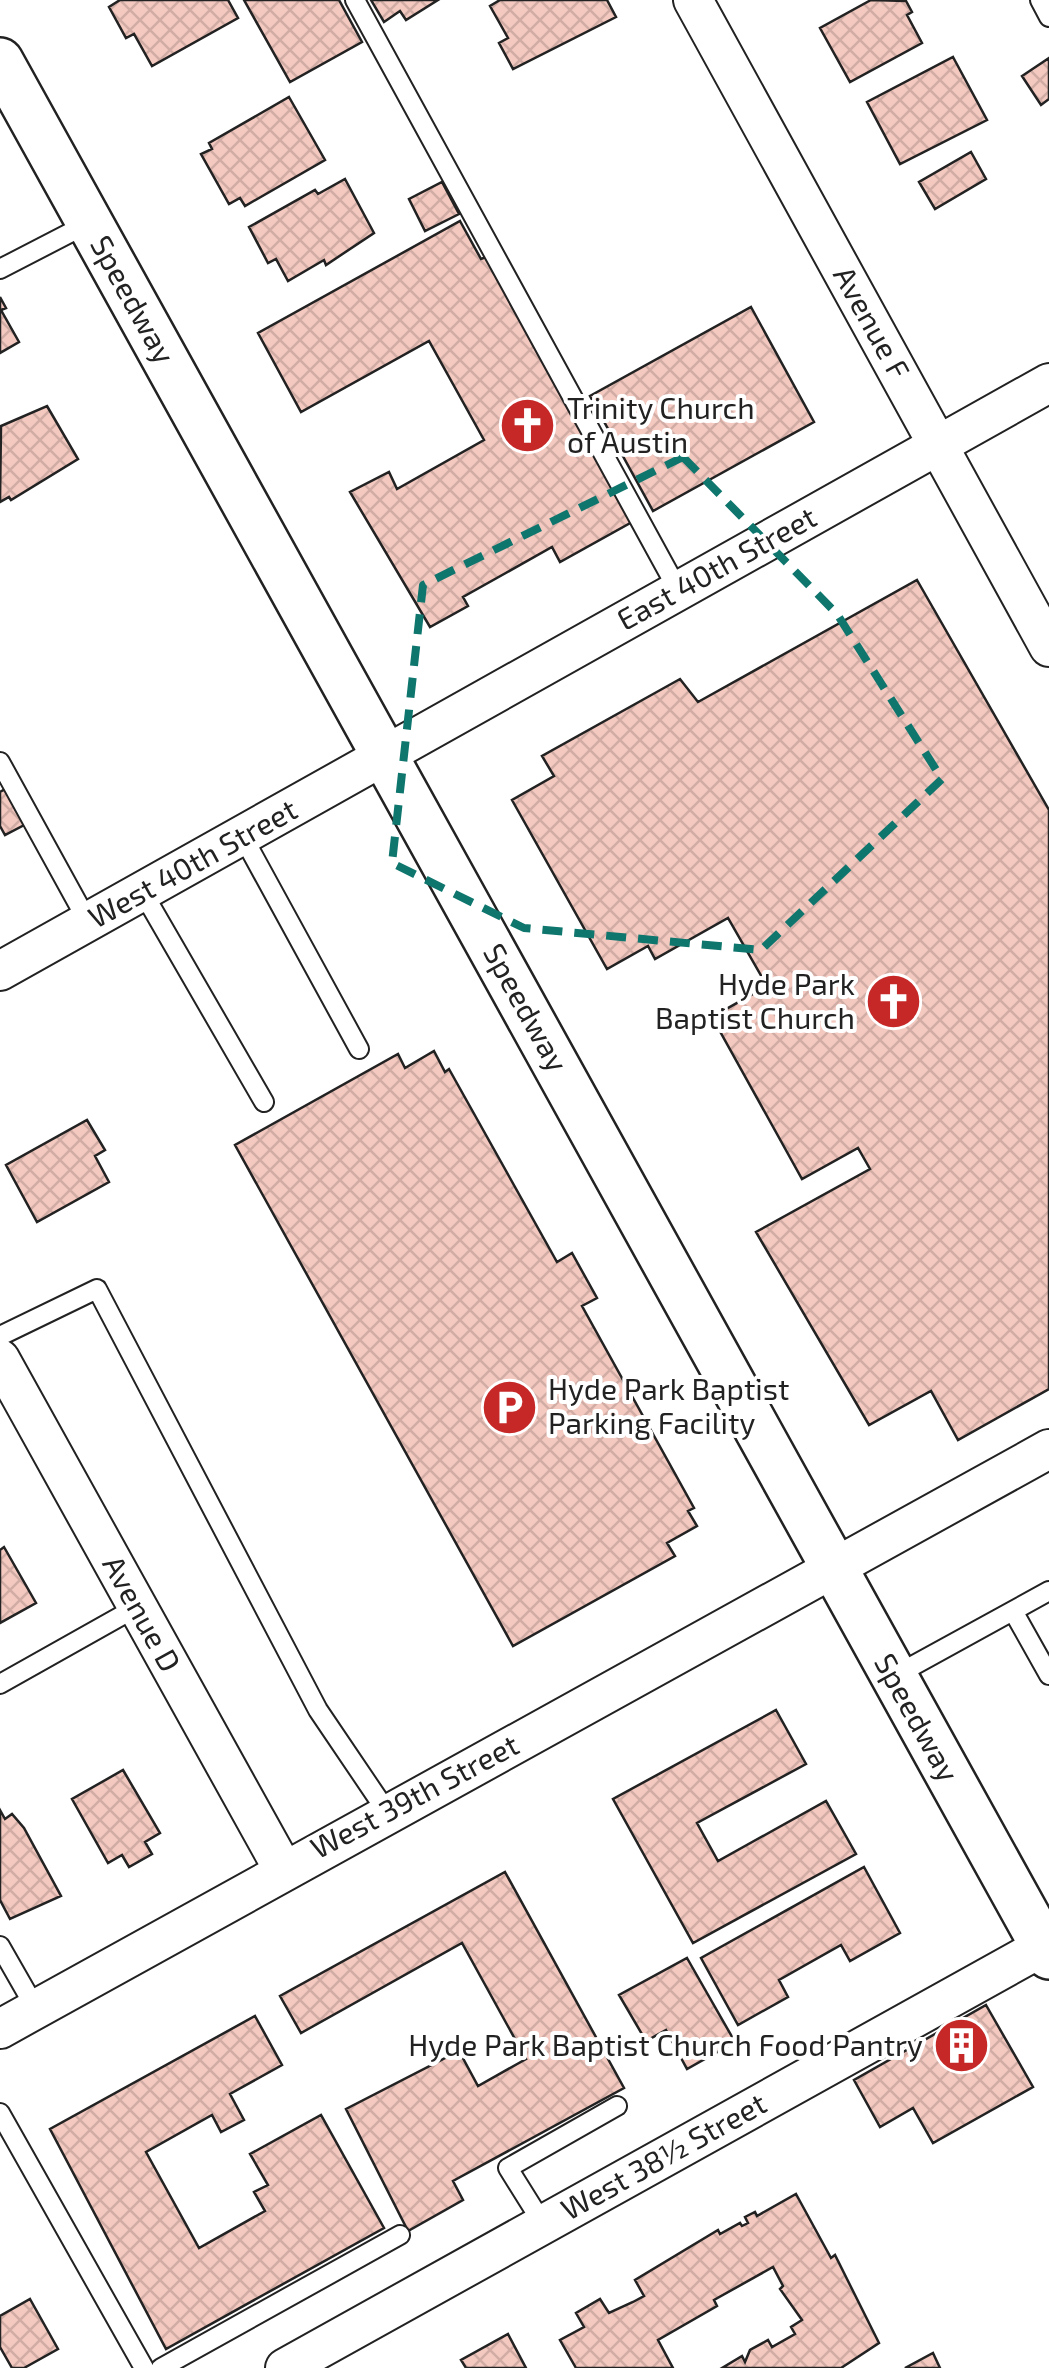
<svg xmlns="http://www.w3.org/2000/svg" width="1049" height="2368" viewBox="0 0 1049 2368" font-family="'Exo 2',sans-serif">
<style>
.building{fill:url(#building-cross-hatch);stroke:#222;stroke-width:2.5}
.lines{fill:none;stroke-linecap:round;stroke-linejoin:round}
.service-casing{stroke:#222;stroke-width:22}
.minor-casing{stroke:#222;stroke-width:42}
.tertiary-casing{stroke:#222;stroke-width:50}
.service{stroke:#fff;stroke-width:18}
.minor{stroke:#fff;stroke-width:38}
.tertiary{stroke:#fff;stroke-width:45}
.marked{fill:none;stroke:#0f766e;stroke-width:8;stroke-dasharray:20 12;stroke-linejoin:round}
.labels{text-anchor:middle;stroke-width:8;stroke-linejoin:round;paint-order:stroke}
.street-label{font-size:30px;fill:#222;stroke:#fff}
.poi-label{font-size:30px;fill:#222;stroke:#fff;text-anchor:start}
</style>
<defs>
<pattern id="building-cross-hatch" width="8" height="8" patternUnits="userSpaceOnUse" patternTransform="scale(2.5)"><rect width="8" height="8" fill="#f3c9c0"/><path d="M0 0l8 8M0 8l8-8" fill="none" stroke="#d0aca5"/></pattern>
</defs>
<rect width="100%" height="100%" fill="#fff"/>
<path class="building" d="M 120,0 L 228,0 L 238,18 L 152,66 L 134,34 L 126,38 L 109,7 Z
M 244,0 L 339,0 L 362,42 L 290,82 Z
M 371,0 L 438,0 L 406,20 L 400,11 L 384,22 Z
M 500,0 L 607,0 L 616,17 L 513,69 L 499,43 L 508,38 L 490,6 Z
M 871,0 L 906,1 L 912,12 L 907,15 L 922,43 L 850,82 L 820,28 Z
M 953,57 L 987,120 L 900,164 L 867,102 Z
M 1049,58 L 1049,99 L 1041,105 L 1022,76 Z
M 289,97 L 325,160 L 245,206 L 240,198 L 229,204 L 201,154 L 212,149 L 209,143 Z
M 971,152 L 986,179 L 935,209 L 919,182 Z
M 345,179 L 374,233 L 326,265 L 324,260 L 288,281 L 276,259 L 268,263 L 249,227 L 315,190 L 318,194 Z
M 442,182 L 459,214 L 425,231 L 409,199 Z
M 460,221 L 481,259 L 486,257 L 632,522 L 560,562 L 552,547 L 463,597 L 468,606 L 430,627 L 350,492 L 389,472 L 397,489 L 484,440 L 429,341 L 301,412 L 258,333 Z
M 0,297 L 6,308 L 1,310 L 19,342 L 0,353 Z
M 751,307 L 814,422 L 653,511 L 590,396 Z
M 47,406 L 78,459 L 11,500 L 9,497 L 0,502 L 1,426 Z
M 917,580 L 1049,810 L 1049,1389 L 958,1440 L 931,1391 L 869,1425 L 756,1232 L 870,1169 L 858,1148 L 802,1179 L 712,1017 L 767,986 L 728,918 L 655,959 L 648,946 L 607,969 L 512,800 L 554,776 L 542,756 L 680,679 L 698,702 Z
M 9,787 L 28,823 L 5,835 L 0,826 L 0,792 Z
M 434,1051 L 445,1072 L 449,1069 L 557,1262 L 572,1253 L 597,1298 L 582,1306 L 694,1508 L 688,1511 L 697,1526 L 667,1543 L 675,1556 L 513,1646 L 235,1145 L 398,1054 L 405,1068 Z
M 87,1120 L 105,1150 L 95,1156 L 109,1182 L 37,1222 L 6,1165 Z
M 4,1547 L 36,1603 L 0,1623 L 0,1550 Z
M 776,1710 L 806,1764 L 697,1823 L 718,1861 L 826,1801 L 856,1854 L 693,1943 L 613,1799 Z
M 123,1770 L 160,1833 L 145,1842 L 152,1854 L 129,1867 L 122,1855 L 108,1863 L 72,1799 Z
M 0,1810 L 5,1819 L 12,1814 L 24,1828 L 61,1896 L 10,1919 L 0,1900 Z
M 864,1867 L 900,1933 L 850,1961 L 841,1945 L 779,1980 L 788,1997 L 738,2025 L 701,1958 Z
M 505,1872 L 624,2088 L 453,2181 L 463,2200 L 408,2231 L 346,2109 L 459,2051 L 478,2086 L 526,2059 L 462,1943 L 301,2033 L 280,1996 Z
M 687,1958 L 735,2042 L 687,2069 L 666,2030 L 646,2041 L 619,1995 Z
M 986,2005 L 1033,2087 L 933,2143 L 913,2108 L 880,2127 L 854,2080 Z
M 255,2016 L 282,2065 L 230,2094 L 244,2120 L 221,2132 L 212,2115 L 146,2152 L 199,2248 L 265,2211 L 254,2192 L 268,2185 L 250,2154 L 321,2115 L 384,2228 L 166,2349 L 50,2129 Z
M 796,2194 L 831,2258 L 835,2255 L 879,2343 L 841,2368 L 722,2368 L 742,2356 L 745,2362 L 750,2350 L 768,2340 L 772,2347 L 795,2334 L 791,2327 L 802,2320 L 780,2289 L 783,2286 L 773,2267 L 714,2300 L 717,2306 L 658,2340 L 673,2368 L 576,2368 L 560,2340 L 584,2327 L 576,2313 L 600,2299 L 609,2313 L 633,2302 L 644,2296 L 635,2280 L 718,2230 L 720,2234 L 740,2223 L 742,2226 L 748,2223 L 745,2217 L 755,2212 L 757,2216 Z
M 30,2299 L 58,2349 L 24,2368 L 12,2368 L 0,2347 L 0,2316 Z
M 508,2334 L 526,2368 L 466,2368 L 461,2360 Z
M 933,2353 L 940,2368 L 905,2368 Z"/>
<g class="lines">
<defs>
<path id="service" d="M 355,0 L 678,590
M 1040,0 L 1049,17
M 0,269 L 89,223
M 0,762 L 88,922
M 243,837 L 359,1049
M 142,891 L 264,1102
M 0,1336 L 97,1289 L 318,1710 L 387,1812
M 1013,1611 L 1049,1675
M 896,1675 L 1049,1591
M 0,1684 L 137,1607
M 0,1946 L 36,2009
M 0,2113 L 144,2368
M 543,2224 L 508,2168 L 617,2106
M 161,2368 L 400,2235"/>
<path id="minor" d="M 693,0 L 1049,647
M 0,971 L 1049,383
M 0,1359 L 283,1869
M 0,2029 L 1049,1449
M 285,2368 L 1044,1946"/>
<path id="tertiary" d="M 0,61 L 1049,1956"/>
</defs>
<use href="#service" class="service-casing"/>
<use href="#minor" class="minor-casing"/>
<use href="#tertiary" class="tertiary-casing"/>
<use href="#service" class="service"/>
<use href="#minor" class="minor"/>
<use href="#tertiary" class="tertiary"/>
</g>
<path class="marked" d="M 683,457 L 837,614 L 942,779 L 761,950 L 524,928 L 392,863 L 423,585 Z"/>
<defs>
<symbol id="church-disc" viewBox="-11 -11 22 22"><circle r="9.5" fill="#c62828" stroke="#fff"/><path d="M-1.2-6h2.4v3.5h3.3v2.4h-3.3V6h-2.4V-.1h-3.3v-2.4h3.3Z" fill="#fff"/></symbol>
<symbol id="parking-disc" viewBox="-11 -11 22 22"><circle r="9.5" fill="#c62828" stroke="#fff"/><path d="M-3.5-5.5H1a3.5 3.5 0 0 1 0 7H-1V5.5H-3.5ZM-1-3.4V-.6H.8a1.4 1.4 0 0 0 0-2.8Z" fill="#fff"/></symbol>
<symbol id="building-disc" viewBox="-11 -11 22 22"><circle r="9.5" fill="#c62828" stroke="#fff"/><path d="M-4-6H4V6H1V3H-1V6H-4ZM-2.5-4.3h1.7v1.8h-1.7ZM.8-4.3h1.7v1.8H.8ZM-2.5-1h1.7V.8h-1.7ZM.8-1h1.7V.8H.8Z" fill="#fff"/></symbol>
</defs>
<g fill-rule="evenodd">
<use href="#church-disc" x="496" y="394" width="63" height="63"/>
<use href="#church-disc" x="862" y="970" width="63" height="63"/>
<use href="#parking-disc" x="478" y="1376" width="63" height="63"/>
<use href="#building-disc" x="930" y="2014" width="63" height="63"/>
</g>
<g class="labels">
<g class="street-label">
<text transform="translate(132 300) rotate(61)" y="10">Speedway</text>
<text transform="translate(871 323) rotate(61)" y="10">Avenue F</text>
<text transform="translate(717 569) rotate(-29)" y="10">East 40th Street</text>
<text transform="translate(193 864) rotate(-29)" y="10">West 40th Street</text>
<text transform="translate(525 1008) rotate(61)" y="10">Speedway</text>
<text transform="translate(141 1614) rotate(61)" y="10">Avenue D</text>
<text transform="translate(916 1718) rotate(61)" y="10">Speedway</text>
<text transform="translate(415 1797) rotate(-28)" y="10">West 39th Street</text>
<text transform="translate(664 2157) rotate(-29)" y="10">West 38½ Street</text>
</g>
<g class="poi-label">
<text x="567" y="419">Trinity Church<tspan x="567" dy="34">of Austin</tspan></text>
<text x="855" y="995" text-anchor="end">Hyde Park<tspan x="855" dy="34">Baptist Church</tspan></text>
<text x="548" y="1400">Hyde Park Baptist<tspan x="548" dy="34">Parking Facility</tspan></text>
<text x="923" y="2056" text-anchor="end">Hyde Park Baptist Church Food Pantry</text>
</g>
</g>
</svg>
